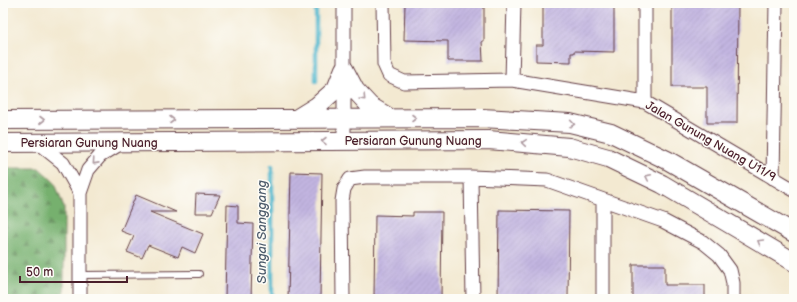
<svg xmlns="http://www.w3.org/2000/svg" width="797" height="302" viewBox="0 0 797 302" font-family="'Balsamiq Sans',sans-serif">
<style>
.forest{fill:url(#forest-firs);stroke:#60684c}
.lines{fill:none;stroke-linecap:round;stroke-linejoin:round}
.stream{stroke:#4eb6cc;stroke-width:4.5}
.building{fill:url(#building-hatch)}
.lane-casing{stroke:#633d44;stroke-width:8}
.street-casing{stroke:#633d44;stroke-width:15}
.secondary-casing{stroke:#633d44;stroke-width:20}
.lane{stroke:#fff;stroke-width:6}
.street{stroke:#fff;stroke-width:13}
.secondary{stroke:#fff;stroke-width:18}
.oneway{stroke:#ae9aa0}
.labels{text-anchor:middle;stroke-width:3;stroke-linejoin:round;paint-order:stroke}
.street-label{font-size:12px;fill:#4a1f2b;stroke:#fdfcf7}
.water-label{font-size:13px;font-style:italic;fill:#4c5b6b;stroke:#fdfcf7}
</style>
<defs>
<pattern id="forest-firs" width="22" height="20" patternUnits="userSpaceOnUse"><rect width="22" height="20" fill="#76b06e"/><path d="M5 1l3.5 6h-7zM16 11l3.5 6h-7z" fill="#638f5b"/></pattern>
<pattern id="building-hatch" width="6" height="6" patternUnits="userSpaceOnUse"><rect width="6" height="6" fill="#c2b5e1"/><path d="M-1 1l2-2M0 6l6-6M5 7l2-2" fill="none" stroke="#a89bc1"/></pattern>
</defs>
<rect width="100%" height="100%" fill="#fdfcf7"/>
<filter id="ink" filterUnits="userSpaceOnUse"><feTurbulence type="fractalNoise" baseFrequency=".025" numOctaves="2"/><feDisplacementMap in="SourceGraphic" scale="8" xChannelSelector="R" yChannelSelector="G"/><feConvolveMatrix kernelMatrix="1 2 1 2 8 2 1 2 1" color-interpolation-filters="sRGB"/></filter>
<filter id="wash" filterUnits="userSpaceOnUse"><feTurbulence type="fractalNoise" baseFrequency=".012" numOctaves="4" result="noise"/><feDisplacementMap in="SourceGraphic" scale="16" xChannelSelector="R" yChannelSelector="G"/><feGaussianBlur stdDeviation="0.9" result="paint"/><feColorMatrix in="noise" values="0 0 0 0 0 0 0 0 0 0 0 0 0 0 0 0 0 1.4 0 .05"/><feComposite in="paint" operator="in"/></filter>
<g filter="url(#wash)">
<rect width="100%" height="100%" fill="#f3e9d1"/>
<path class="forest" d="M 3,168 L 39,168 L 55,183 L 64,208 L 64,299 L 3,299 Z"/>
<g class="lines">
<path class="stream" d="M 316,81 L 316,3
M 272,166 L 272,299"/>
</g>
<g id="blocks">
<path class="building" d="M 405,3 L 484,3 L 484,41 L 482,41 L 483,61 L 448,61 L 448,41 L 404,40 Z
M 543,3 L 614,3 L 614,52 L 574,51 L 574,53 L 571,53 L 571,62 L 536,61 L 536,45 L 543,45 Z
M 672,3 L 738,3 L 737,123 L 707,123 L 707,87 L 672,87 Z
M 291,172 L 322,173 L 320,299 L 288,299 Z
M 196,194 L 220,195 L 212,213 L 195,213 Z
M 136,195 L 176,212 L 150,212 L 203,234 L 195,253 L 182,247 L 178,257 L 148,245 L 142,258 L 127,252 L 134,236 L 121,231 Z
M 227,205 L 238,206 L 238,223 L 253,224 L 251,299 L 225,299 Z
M 499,210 L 569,211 L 568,299 L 498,299 Z
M 413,212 L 442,212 L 441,299 L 374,299 L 375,215 L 413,216 Z
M 633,265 L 665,265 L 665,285 L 705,285 L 705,299 L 633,299 Z"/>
</g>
</g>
<g filter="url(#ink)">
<use href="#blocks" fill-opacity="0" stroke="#633d44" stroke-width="1"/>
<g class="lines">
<defs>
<path id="lane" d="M 80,275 L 199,274"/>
<path id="street" d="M 344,3 L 344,141
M 383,3 L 384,64 L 389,75 L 404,82 L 512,80 L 645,102 L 794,190
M 512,80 L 514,3
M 645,102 L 645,3
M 38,143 L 63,163 L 80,193
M 471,177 L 473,299
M 773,178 L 776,3
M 603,200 L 603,299
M 80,299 L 80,193 L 88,170 L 100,156 L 123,142
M 343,299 L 342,201 L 344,189 L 350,179 L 365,177 L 471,177 L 547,180 L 663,221 L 703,242 L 719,255 L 730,270 L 733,283 L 733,299"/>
<path id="secondary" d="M 344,69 L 355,90 L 370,106 L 390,118
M 296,119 L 317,106 L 336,89 L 344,69
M 3,120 L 482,118 L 570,123 L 611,133 L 667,160 L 794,233
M 3,143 L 488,140 L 569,147 L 608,158 L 662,184 L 794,262"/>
</defs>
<use href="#lane" class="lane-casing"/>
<use href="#street" class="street-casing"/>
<use href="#secondary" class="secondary-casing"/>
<use href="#lane" class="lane"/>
<use href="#street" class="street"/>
<use href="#secondary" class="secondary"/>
</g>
<defs><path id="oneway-chevron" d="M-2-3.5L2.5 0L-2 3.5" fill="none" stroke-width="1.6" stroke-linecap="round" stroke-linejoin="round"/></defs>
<g class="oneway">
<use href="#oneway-chevron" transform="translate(363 98) rotate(46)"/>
<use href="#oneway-chevron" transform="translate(414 118)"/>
<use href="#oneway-chevron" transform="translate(42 120)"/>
<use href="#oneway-chevron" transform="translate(172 120)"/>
<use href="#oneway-chevron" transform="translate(572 124) rotate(9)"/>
<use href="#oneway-chevron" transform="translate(324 141) rotate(180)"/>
<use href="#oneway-chevron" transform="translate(524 143) rotate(-175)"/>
<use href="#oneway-chevron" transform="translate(95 162) rotate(132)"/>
<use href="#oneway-chevron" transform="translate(648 177) rotate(-154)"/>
<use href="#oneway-chevron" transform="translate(760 242) rotate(-150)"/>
</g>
</g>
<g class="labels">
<g class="street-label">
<text x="413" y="145">Persiaran Gunung Nuang</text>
<text transform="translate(711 141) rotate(30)" y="4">Jalan Gunung Nuang U11/9</text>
<text x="89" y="147">Persiaran Gunung Nuang</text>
</g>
<g class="water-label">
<text transform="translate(261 232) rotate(-90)" y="5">Sungai Sanggang</text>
</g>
</g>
<rect width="797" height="302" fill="none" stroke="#fdfcf7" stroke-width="16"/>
<path d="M20 276v6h107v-6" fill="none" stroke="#4a1f2b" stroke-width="2"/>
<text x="26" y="276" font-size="12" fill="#4a1f2b" stroke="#fdfcf7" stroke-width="3" paint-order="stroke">50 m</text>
</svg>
